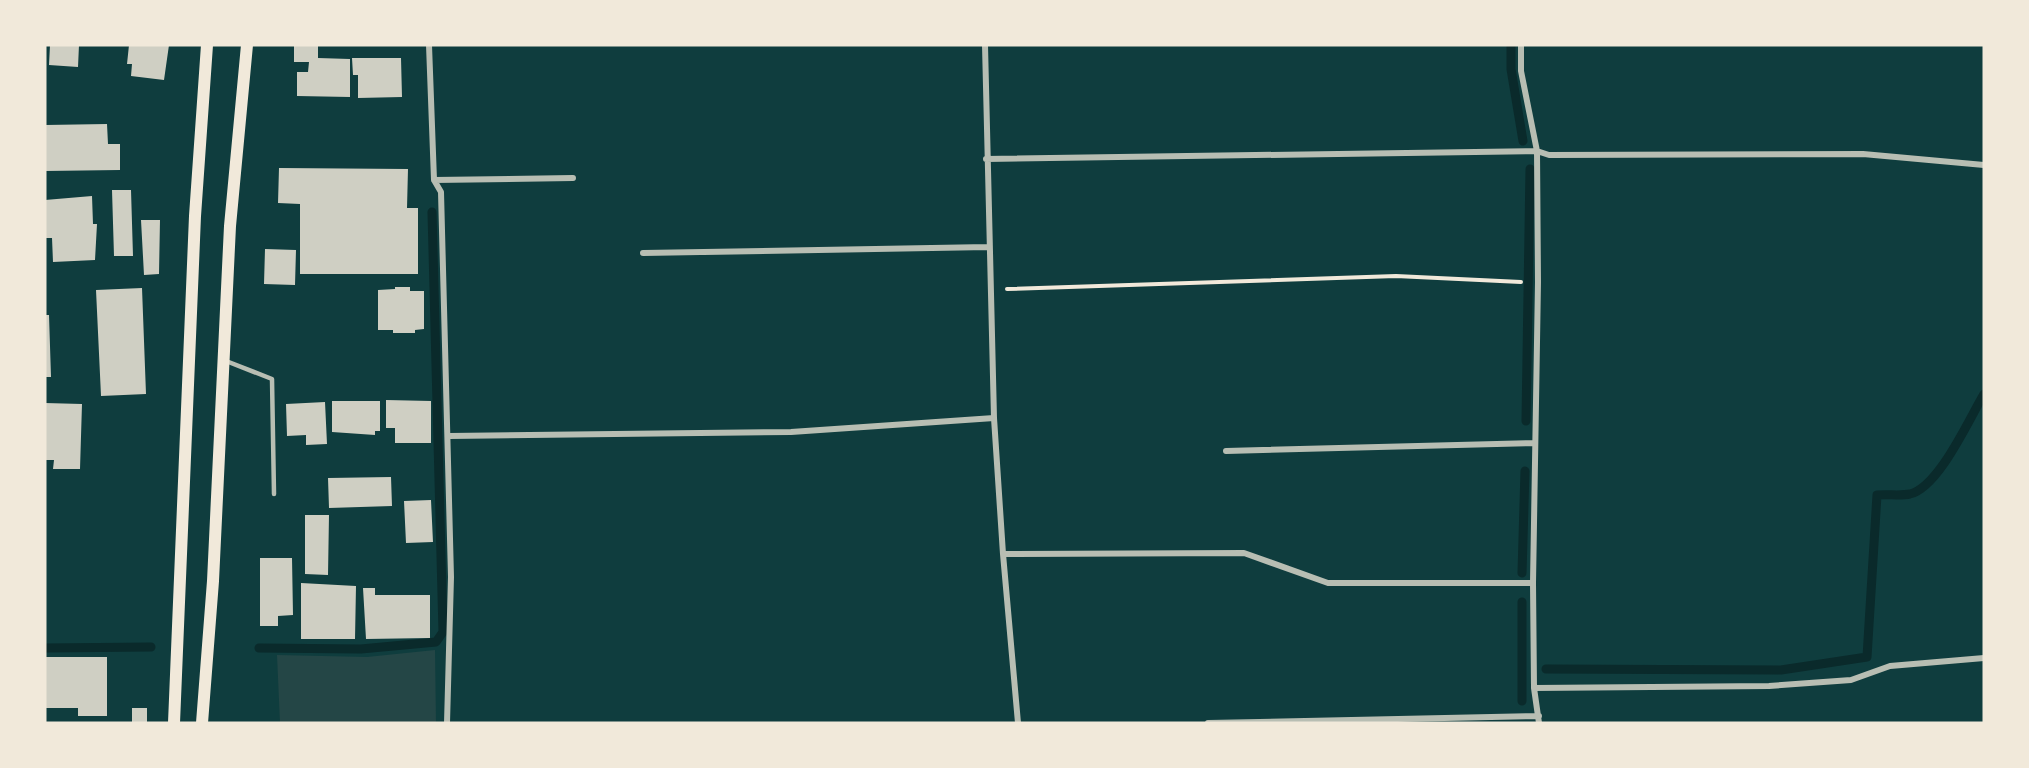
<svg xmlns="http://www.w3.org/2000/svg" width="2029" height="768" viewBox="0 0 2029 768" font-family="'Roboto Serif',serif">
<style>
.green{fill:#244646}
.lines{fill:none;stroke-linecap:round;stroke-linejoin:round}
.stream{stroke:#0a2a2b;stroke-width:9}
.building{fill:#cfcfc3}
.path{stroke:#f1e9da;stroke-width:4}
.service{stroke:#b8beb3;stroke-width:4.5}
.minor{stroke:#b8beb3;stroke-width:6}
.secondary{stroke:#f1e9da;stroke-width:12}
</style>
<rect width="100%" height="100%" fill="#0f3d3e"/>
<path class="green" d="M 435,650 L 436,723 L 280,723 L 277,655 L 367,657 Z"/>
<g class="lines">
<path class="stream" d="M 1511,45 L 1511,69 L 1523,141
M 1526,421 L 1530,169
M 1522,573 L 1525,471
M 1522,602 L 1522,701
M 45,648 L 151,647
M 259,648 L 361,649 L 436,642 L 443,632 L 432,212
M 1546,669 L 1781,670 L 1867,657 L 1877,495 C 1888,494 1900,496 1910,494 C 1939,487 1969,419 1984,394"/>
</g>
<path class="building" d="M 50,45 L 79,45 L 78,67 L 49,65 Z
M 129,45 L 169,45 L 164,80 L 131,76 L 132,64 L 127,64 Z
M 294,45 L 318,45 L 318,58 L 350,59 L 350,97 L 297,96 L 297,72 L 308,72 L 309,62 L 294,62 Z
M 352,58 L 401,58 L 402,97 L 358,98 L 358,75 L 353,75 Z
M 107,124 L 108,144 L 120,144 L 120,170 L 45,171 L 45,125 Z
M 279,168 L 408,169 L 407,208 L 418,208 L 418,274 L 300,274 L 300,204 L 278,203 Z
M 112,190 L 131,190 L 133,256 L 114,256 Z
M 92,196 L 93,224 L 97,224 L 95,260 L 53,262 L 52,238 L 45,238 L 45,200 Z
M 141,220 L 160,220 L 159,274 L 144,275 Z
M 265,249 L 296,250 L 295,285 L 264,284 Z
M 395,287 L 410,287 L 410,291 L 424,291 L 424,329 L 415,330 L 415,333 L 393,333 L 393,330 L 378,330 L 378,290 L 395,289 Z
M 142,288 L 146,394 L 101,396 L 96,290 Z
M 45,315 L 49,315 L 51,377 L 45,377 Z
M 386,400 L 431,401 L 431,443 L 395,443 L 395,428 L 386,428 Z
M 332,401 L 380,401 L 380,431 L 375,431 L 375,435 L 332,432 Z
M 325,402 L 327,444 L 306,445 L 306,435 L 287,436 L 286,404 Z
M 45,403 L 82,404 L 80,469 L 53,469 L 54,460 L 45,460 Z
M 391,477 L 392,506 L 329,508 L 328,478 Z
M 431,500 L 433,542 L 406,543 L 404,501 Z
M 305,515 L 329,515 L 328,575 L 305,574 Z
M 260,558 L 292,558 L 293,615 L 278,616 L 278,626 L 260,626 Z
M 301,583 L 356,586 L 355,639 L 301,639 Z
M 363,588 L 375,588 L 375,595 L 430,595 L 430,638 L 366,639 Z
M 45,657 L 107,657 L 107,716 L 78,716 L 78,708 L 45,708 Z
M 132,708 L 147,708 L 147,723 L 132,723 Z"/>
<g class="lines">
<path class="path" d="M 1007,289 L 1396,276 L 1521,282"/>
<path class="service" d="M 226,361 L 272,379 L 274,494"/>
<path class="minor" d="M 429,45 L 434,180 L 441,192 L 451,577 L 447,723
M 985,45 L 994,418 L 1003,554 L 1018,723
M 1521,45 L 1521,71 L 1537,151 L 1538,282 L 1533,583 L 1534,688 L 1539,723
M 986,159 L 1537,151 L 1549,155 L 1863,154 L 1984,165
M 434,180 L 573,178
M 643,253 L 988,247
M 449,436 L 791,432 L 994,418
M 1226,451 L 1535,443
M 1003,554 L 1244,553 L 1328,583 L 1533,583
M 1534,688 L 1769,686 L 1851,680 L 1890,666 L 1984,658
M 1208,723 L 1539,716"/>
<path class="secondary" d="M 174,723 L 195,216 L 207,45
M 202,723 L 213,581 L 230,226 L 247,45"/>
</g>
<rect width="2029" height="768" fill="none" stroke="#f1e9da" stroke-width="93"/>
</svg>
